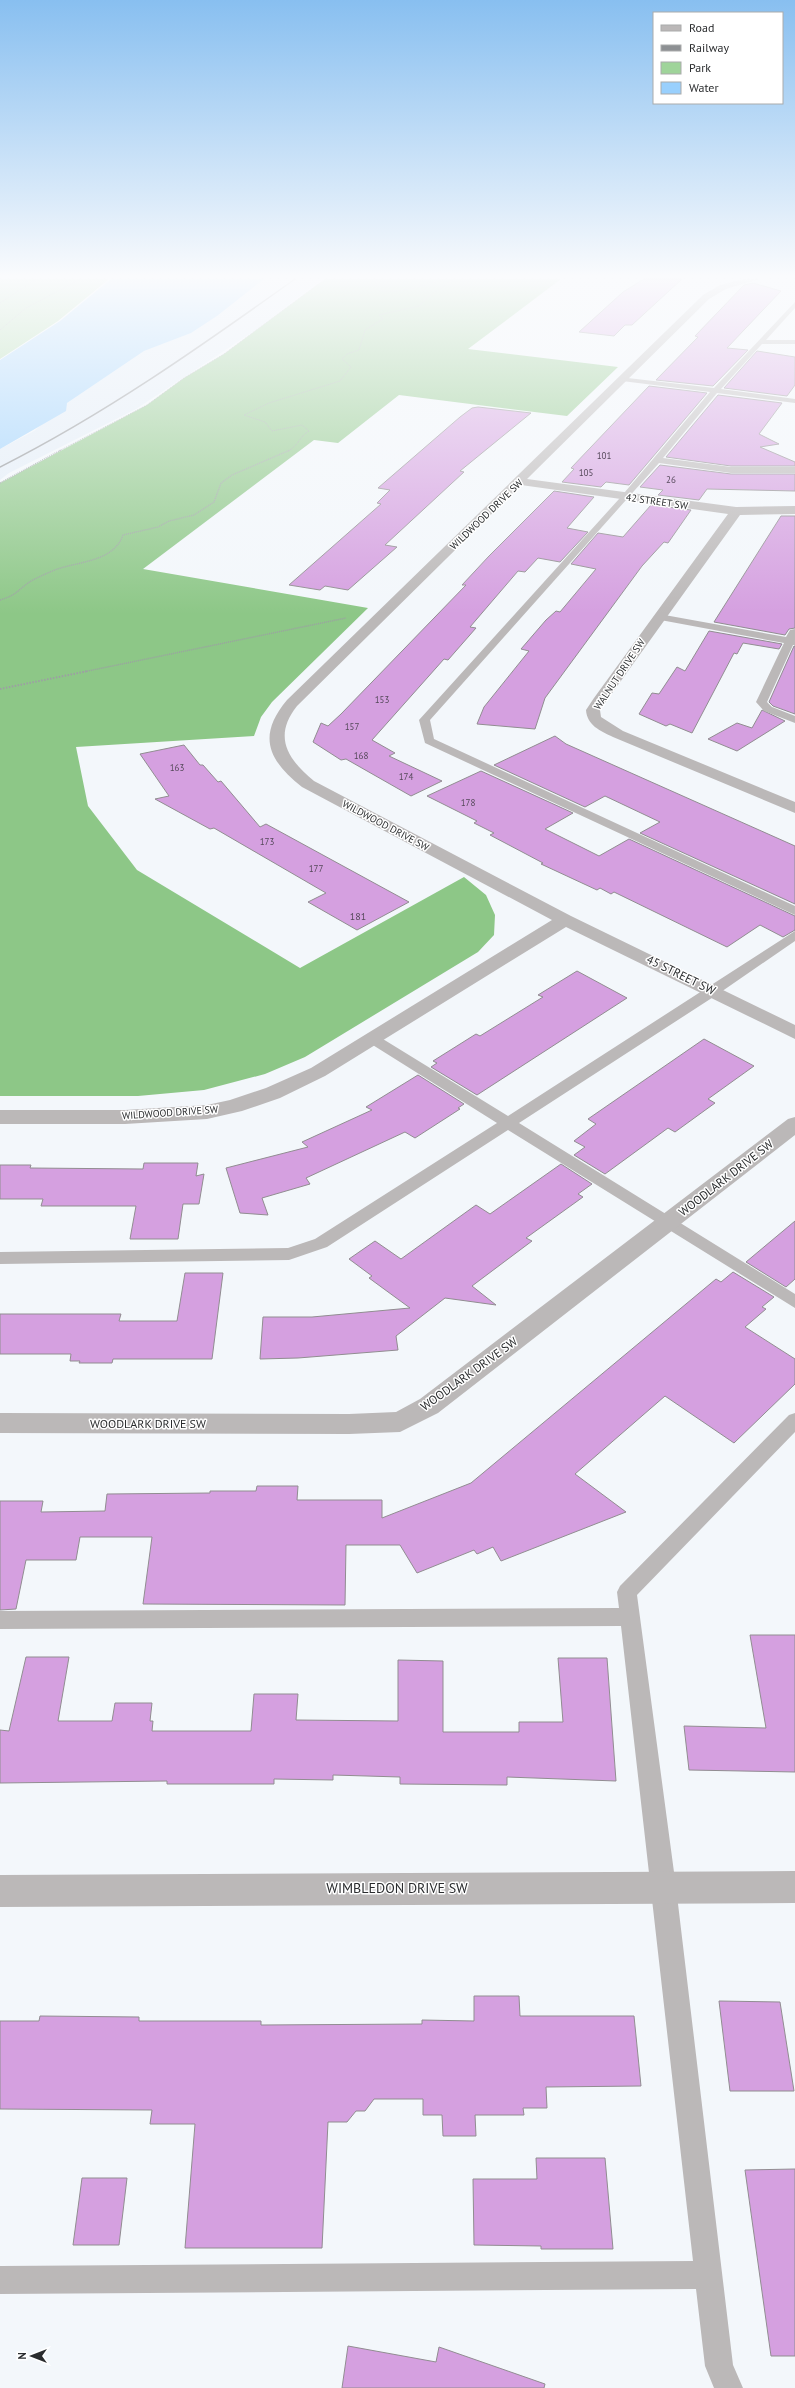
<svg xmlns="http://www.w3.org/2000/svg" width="795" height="2388" viewBox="0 0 795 2388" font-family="'PT Sans',sans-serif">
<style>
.built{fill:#e3edf7}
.green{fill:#9fd49a}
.forest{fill:#8dc787}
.water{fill:#99d0fd}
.building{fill:#d5a0e0;stroke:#918d91}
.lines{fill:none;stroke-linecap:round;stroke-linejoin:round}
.path-far2{stroke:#9c9fa3;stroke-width:1;stroke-dasharray:1 1;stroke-linecap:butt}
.path-far1{stroke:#9c9fa3;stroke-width:1.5;stroke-dasharray:1 1;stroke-linecap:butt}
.path{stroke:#9c9fa3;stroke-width:2;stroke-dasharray:1.5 1.5;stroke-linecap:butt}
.service{fill:#bbb8b8;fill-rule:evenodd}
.minor{fill:#bbb8b8;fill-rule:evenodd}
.rail{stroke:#8d9093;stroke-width:1.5}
.labels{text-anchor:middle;stroke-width:3;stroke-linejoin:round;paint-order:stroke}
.far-number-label{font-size:9px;fill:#55495a}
.far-street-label{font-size:10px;fill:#2a2c2e;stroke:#fff}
.number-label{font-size:10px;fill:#55495a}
.street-label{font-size:12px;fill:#2a2c2e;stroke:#fff}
.near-street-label{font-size:14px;fill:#2a2c2e;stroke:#fff}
</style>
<rect width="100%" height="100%" fill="#f3f7fb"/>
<path class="built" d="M264,279H322L257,329L136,409L9,473L0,480V449L34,431L67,403L144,351L191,333L217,316Z"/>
<path class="green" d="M0,279H109L58,321L0,359Z"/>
<path class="forest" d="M325,279H561L468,349L618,367L567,416L399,395L338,443L314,440L143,569L368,608L272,702L261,717L254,736L76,747L88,806L137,870L300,968L464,877L486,895L495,915L494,935L478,952L305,1057L265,1074L204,1090L138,1096H0V483L147,405L184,378L224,354Z"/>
<path class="water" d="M111,279H264L217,316L191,333L144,351L67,403L66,411L0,449V360L60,321Z"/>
<path class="building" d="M644,279H682L632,325H625L614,336L579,332L623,292Z
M753,283L781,291L727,348L748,350L713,386L656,380L698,337L695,336L744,285Z
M757,351L795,357V385L787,396L724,388Z
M649,386L707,393L629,485L606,482L601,487L562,482L574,469L571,468Z
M718,395L782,403L759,434L779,444L760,447L795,462V466H731L666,457Z
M478,407L531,413L460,471L464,472L385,545L397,547L348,590L325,586L320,590L289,585L381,504L377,503L390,490L378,488L460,417L472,408Z
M660,465L731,474H795V491L707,489L699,500L658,495L663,490L640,487Z
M554,491L594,497L567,528L588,532L560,562L538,558L525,572L518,571L470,627L476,628L448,660L444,659L372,740L395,753L389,756L442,781L411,796L346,759L341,760L313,742L321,723L328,726L341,714L466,585H462L489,556Z
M651,505L691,510L668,543L664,542L642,566L545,698L535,729L477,724L484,707L529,651L521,649L546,620L556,611L560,612L596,569L571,564L598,533L623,537Z
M781,516H795V628L789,629L785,635L714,622Z
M709,631L782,644L779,649L743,643L737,654L734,653L692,733L670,724L666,726L639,714L652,693L659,694L677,667L685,671Z
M794,646H795V714L773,706L769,702Z
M762,710L785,721L737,751L708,739L737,723L752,728Z
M555,736L566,744L795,846V904L640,833L660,822L605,796L585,807L494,765Z
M184,745L200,765H203L218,782L221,781L260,827L266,824L409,902L357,930L308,902L326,893L214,828L210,829L155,799L169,796L140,754Z
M481,771L573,813L545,829L599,856L629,839L795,916V930L783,937L760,925L727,947L614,892L611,894L600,888L597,890L541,864L543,863L490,835L494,833L474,823L477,821L427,796Z
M577,971L627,998L477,1095L431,1067L437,1063L433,1061L476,1034L480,1036L543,997L538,995Z
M704,1039L754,1066L708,1099L715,1103L675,1132L668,1128L605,1174L574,1155L585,1147L574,1141L596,1124L588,1119Z
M418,1075L464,1104L458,1108L460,1109L415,1138L405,1132L306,1178L310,1184L262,1198L268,1215L240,1213L226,1168L308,1147L302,1142L372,1110L366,1107Z
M144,1163H198L196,1176L204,1174L199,1204H183L178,1239H130L136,1206H41L43,1199H0V1165H31L30,1168L143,1169Z
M561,1164L592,1184L578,1194L583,1197L526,1238L532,1241L472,1286L496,1305L445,1298L396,1336L398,1350L298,1358L260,1359L263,1317H312L410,1308L369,1278L372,1276L349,1259L375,1241L401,1259L476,1205L490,1214Z
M795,1221V1279L786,1287L746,1262Z
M733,1272L774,1297L762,1307L766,1309L745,1327L795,1359V1384L734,1443L665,1396L575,1474L626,1512L501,1561L493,1547L477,1554L474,1550L417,1573L400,1545H346L345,1605L143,1604L152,1537H80L76,1560H26L16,1609L0,1610V1501H43L41,1512L105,1511L107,1494L210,1493V1491H256L257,1486H298L297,1500H382V1518L471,1483L716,1279L721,1282Z
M185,1273H223L212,1359H113L112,1363H79L80,1361H70L71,1354H0V1314H121L119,1321H177Z
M750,1635H795V1772L689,1770L684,1726L766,1728Z
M26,1657H69L58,1721H112L115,1703H152L150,1721H153L152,1731H251L254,1694H298L296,1720L398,1721V1660L443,1661V1732H519V1722H563L558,1658H607L616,1781L507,1777V1785L400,1784V1777L333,1775V1780L274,1779V1784H167V1781L0,1783V1730L9,1731Z
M474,1996H519L520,2016H634L641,2086L546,2087L547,2108H523L524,2115H475L476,2136H443L442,2115H423V2099H374L365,2111H356L347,2122H328L322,2248H185L195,2124H150L152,2110L0,2109V2021H39L40,2016L139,2017V2021H261V2025L422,2024V2020L474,2021Z
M719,2001L780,2002L794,2091H730Z
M536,2158H605L613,2249H541V2246L474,2245L473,2179H537Z
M795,2169V2356H771L745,2170Z
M82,2178H127L119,2245H73Z
M348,2346L436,2362L439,2347L545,2384L544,2388H342Z"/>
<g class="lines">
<path class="path-far2" d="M376,279L377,289C391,297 429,283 445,279
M0,303L36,279
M0,330L26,308L81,279
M59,451L147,405L184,378L224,354L325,279
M288,451C299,445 299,437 309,431L302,425L272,431L265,422L244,415L269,403L340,381L351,367L342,359L347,354L359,350L365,330L383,319L379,315L419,306L429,296L454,279"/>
<path class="path-far1" d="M0,483L61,450
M0,600C16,595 16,592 28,583C34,579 43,575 50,572C73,561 113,564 123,535L158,527L169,521L194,515L214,502L221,483L232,475L290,450
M83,672L346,618"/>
<path class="path" d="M0,689L88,671"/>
<path class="service" d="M795,302V308L766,340H795V344H762L721,389L795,399V403L717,393L663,458L731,467H795V473H731L659,463L430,720L434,739L795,906V915L425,743L419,720L619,499L710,392L622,381H619V377L714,388Z
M659,614L786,637L790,630L795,629V645H793L767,702L772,707L795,716V723L764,711L756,702L784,643L655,619V615Z
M795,931V941L718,994L519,1123L795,1294V1308L508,1130L327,1247L289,1260L0,1264V1252L288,1248L315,1239L497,1123L368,1042L366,1039L368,1036H378L508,1116Z
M795,1413V1432L637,1595L676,1887L733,2365L743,2388H714L705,2366L696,2289L0,2294V2266L693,2261L621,1626L0,1629V1611L619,1608L617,1592L620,1586L789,1415Z"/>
<path class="minor" d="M744,279H760L726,289L709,299L527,479L736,507L795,506V514L740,515L600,710L601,717L623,731L795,802V813L613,737C600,731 587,725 586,710L594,698L728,514L521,485L297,706C273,736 287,759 314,781L571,916L795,1025V1039L566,927L325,1076L280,1098L242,1111L207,1119L125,1124H0V1110H125L207,1105L230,1100L266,1088L311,1068L552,920L302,787C268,760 257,736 287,700L703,295L720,285Z
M795,1117V1135L438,1413L400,1432L349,1434L0,1433V1413L349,1414L396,1412L420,1399L788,1119Z
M795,1871V1903L0,1907V1875Z"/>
<path class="rail" d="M0,467C105,414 200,347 295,279"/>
</g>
<linearGradient id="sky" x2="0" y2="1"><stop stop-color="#88bff0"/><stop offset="0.45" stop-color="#fafbfd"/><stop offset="1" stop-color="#fafbfd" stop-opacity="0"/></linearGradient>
<rect width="795" height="614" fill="url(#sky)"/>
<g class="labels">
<g class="far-number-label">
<text x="604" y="459">101</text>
<text x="586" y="476">105</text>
<text x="671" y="483">26</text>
<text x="382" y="703">153</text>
<text x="352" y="730">157</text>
<text x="361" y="759">168</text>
<text x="177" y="771">163</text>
<text x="406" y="780">174</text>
<text x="468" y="806">178</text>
<text x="267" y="845">173</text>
<text x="316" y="872">177</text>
</g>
<g class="far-street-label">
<text transform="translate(657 501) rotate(8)" y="4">42 STREET SW</text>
<text transform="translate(486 514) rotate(-44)" y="4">WILDWOOD DRIVE SW</text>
<text transform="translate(619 674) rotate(-56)" y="4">WALNUT DRIVE SW</text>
<text transform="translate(386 825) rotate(28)" y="4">WILDWOOD DRIVE SW</text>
<text transform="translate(170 1112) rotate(-4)" y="4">WILDWOOD DRIVE SW</text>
</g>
<g class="number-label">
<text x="358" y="920">181</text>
</g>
<g class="street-label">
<text transform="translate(681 975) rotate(26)" y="4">45 STREET SW</text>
<text transform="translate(726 1178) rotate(-38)" y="4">WOODLARK DRIVE SW</text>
<text transform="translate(469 1374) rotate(-36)" y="4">WOODLARK DRIVE SW</text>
<text x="148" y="1428">WOODLARK DRIVE SW</text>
</g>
<g class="near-street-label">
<text x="397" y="1893">WIMBLEDON DRIVE SW</text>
</g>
</g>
<rect x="653" y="12" width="130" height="92" fill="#ffffff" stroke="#aaabab"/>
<rect x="661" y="25" width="20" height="6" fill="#bbb8b8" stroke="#aaabab"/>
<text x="689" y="32" font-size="12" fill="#2a2c2e">Road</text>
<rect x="661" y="45" width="20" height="6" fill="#8d9093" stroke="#aaabab"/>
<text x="689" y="52" font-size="12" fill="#2a2c2e">Railway</text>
<rect x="661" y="62" width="20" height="12" fill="#9fd49a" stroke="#aaabab"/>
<text x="689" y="72" font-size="12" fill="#2a2c2e">Park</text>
<rect x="661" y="82" width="20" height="12" fill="#99d0fd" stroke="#aaabab"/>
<text x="689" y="92" font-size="12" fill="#2a2c2e">Water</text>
<g transform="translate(32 2356) rotate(270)" stroke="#ffffff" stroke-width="3" paint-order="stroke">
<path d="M0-3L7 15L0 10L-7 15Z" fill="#2a2c2e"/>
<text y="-6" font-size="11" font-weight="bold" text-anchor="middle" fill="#2a2c2e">N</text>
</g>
</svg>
